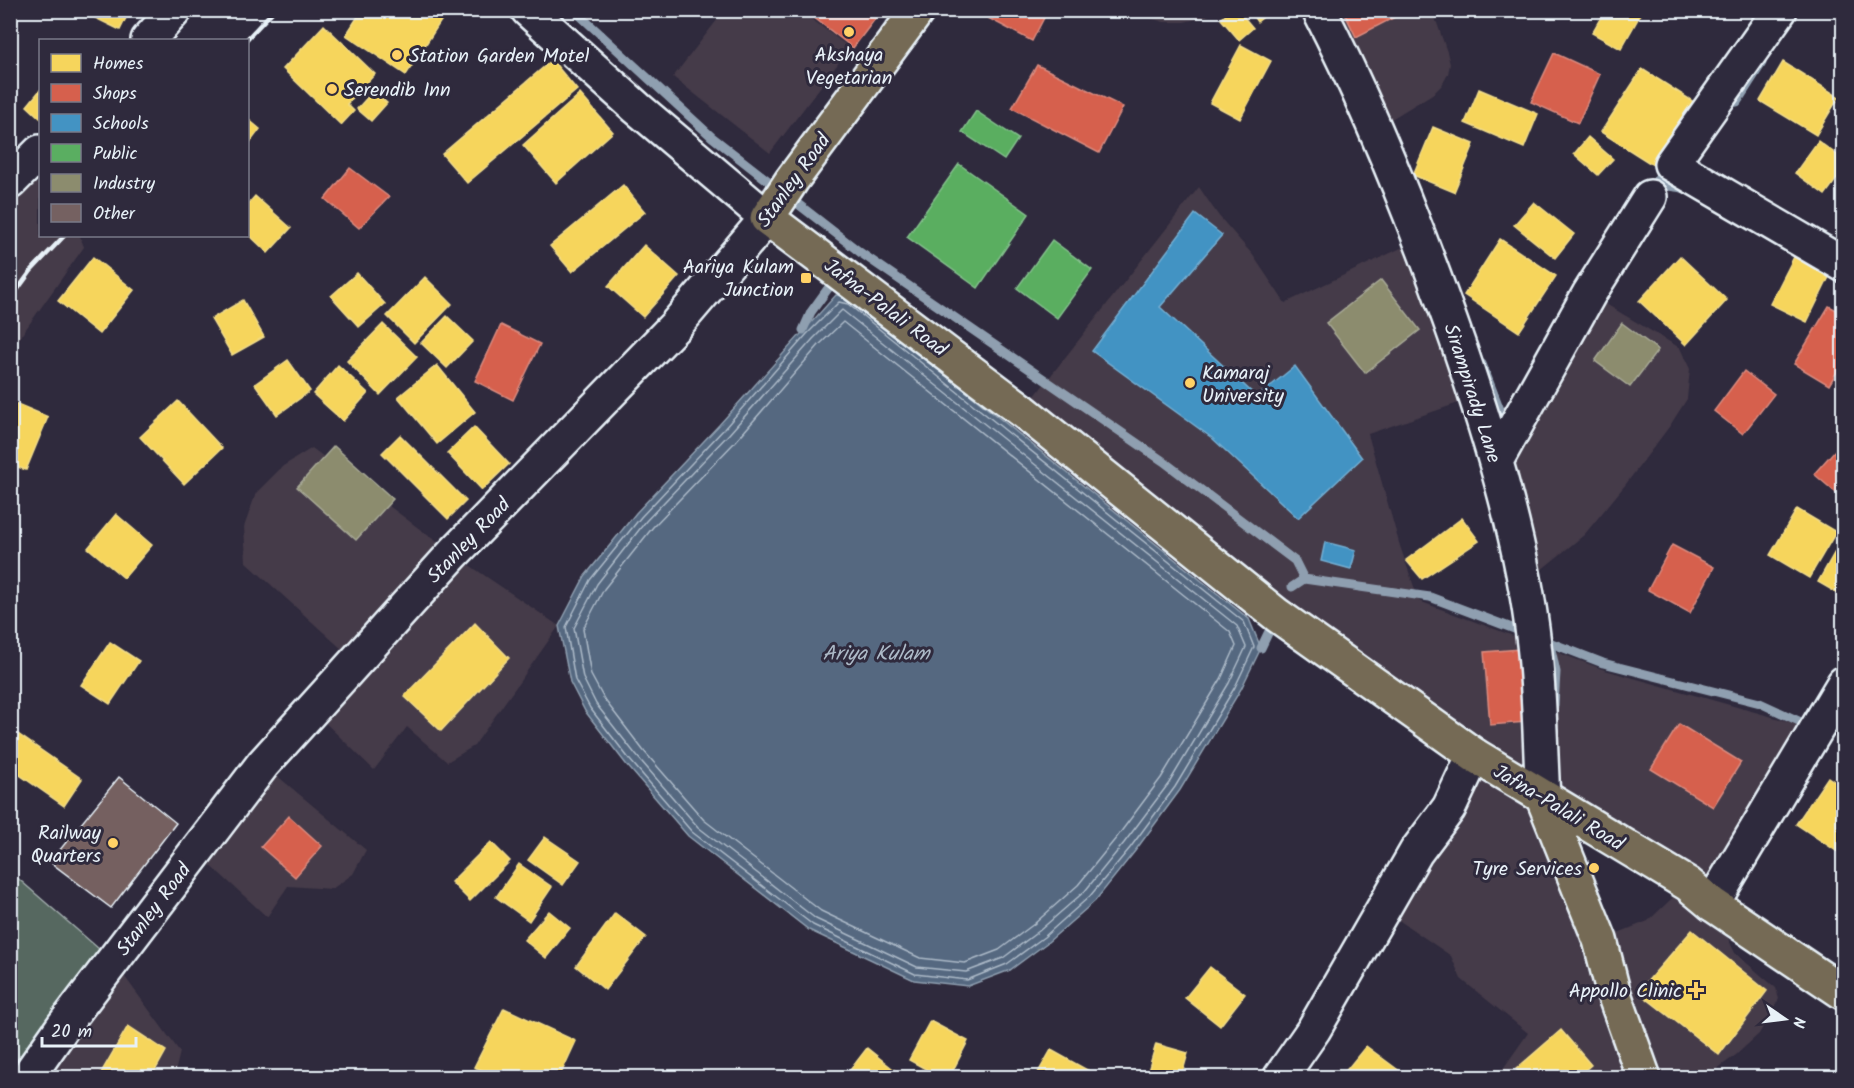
<svg xmlns="http://www.w3.org/2000/svg" width="1854" height="1088" viewBox="0 0 1854 1088" font-family="Kalam,sans-serif">
<style>
.built{fill:#443a48;fill-rule:evenodd}
.green{fill:#576860;stroke:#a0acac;stroke-width:1.5}
.water{fill:#546880;stroke:#8f9fb0;stroke-width:1.5}
.homes{fill:#f6d55c;stroke:#f2dd8b;stroke-width:1.5}
.shops{fill:#d6604d;stroke:#db8c80;stroke-width:1.5}
.schools{fill:#4393c3;stroke:#74afd3;stroke-width:1.5}
.public{fill:#5aae61;stroke:#85c28e;stroke-width:1.5}
.industry{fill:#8c8c6e;stroke:#a8aa97;stroke-width:1.5}
.lines{fill:none;stroke-linecap:round;stroke-linejoin:round}
.shore{stroke:#adbac8;stroke-width:1.5}
.stream{stroke:#8f9fb0;stroke-width:9}
.building{fill:#756161;stroke:#e8f1f8;stroke-width:1.5}
.minor-casing{stroke:#e8f1f8;stroke-width:38}
.major-casing{stroke:#e8f1f8;stroke-width:38}
.minor{stroke:#2f2a3d;stroke-width:33}
.major{stroke:#746b55;stroke-width:33}
.rail{stroke:#e8f1f8;stroke-width:4.5}
.poi-dot{fill:#ffd166;stroke:#2f2a3d;stroke-width:2}
.labels{text-anchor:middle;stroke-width:6;stroke-linejoin:round;paint-order:stroke}
.poi-label{font-size:20px;fill:#e8f1f8;stroke:#2f2a3d;text-anchor:end}
.street-label{font-size:20px;fill:#e8f1f8;stroke:#2f2a3d}
.water-label{font-size:21px;font-style:italic;fill:#adbac8;stroke:#2f2a3d}
</style>
<rect width="100%" height="100%" fill="#2f2a3d"/>
<filter id="ink" filterUnits="userSpaceOnUse"><feTurbulence type="fractalNoise" baseFrequency=".0167" numOctaves="2"/><feDisplacementMap in="SourceGraphic" scale="12" xChannelSelector="R" yChannelSelector="G"/><feConvolveMatrix kernelMatrix="1 2 1 2 8 2 1 2 1" color-interpolation-filters="sRGB"/></filter>
<g filter="url(#ink)">
<path class="built" d="M724,11H801L850,48L770,153L673,77Z
M1138,11H1216L1202,18L1184,22H1164L1146,17Z
M1319,11H1429L1437,23L1447,52L1450,64L1448,74L1442,85L1434,93L1375,129Z
M21,171L40,186V236H80L84,247L11,350V182Z
M1199,187L1218,215L1252,254L1285,303L1420,239L1476,397L1368,434L1400,546L1419,601L1605,670L1816,729L1712,904L1735,953L1776,988L1779,999L1759,1034L1736,1055L1706,1077H1501L1500,1073L1528,1033L1461,979L1451,956L1384,910L1474,755L1023,411ZM1544,798L1687,884L1648,921L1600,940Z
M1589,294L1680,348L1690,369L1687,399L1669,427L1626,484L1584,535L1525,583L1496,461Z
M312,448L453,554L559,626L474,746L447,762L407,727L374,770L312,710L355,661L246,562L244,527L256,493L283,466Z
M263,764L366,850L353,874L332,889L288,886L267,917L196,852Z
M114,962L180,1052L174,1077L27,1078Z"/>
<path class="green" d="M14,875L114,962L27,1077L11,1078L10,878Z"/>
<path class="water" d="M836,295L850,298L1249,619L1261,648L1241,689L1180,790L1135,851L1095,901L1048,942L1010,970L968,986L914,980L809,930L688,836L626,764L585,711L570,682L559,626L585,576L636,513L719,425Z"/>
<path class="homes" d="M91,10H130L120,30L89,15Z
M362,10H448L406,75L346,35Z
M1231,10H1238L1253,28L1239,40L1221,19Z
M1249,10H1272L1257,22Z
M1605,10H1643L1621,49L1592,33Z
M324,25L375,74L347,104L354,111L341,125L283,69Z
M1241,45L1271,61L1240,119L1210,103Z
M552,60L577,90L467,183L442,154Z
M1783,62L1839,97L1816,135L1760,101Z
M1642,69L1697,104L1656,167L1601,132Z
M1479,89L1538,114L1524,148L1465,123Z
M40,90V118L27,106Z
M373,91L387,103L371,121L357,109Z
M580,94L613,132L556,183L523,145Z
M248,119L260,129L248,145Z
M1433,127L1474,144L1454,192L1413,175Z
M1588,137L1613,159L1598,175L1574,154Z
M1818,141L1844,160V169L1825,195L1795,173Z
M623,185L645,212L572,272L550,246Z
M255,196L291,228L268,253L248,234V204Z
M1534,202L1574,234L1555,258L1514,225Z
M1500,239L1556,276L1519,332L1464,295Z
M644,245L679,276L643,317L608,286Z
M1796,253L1832,271L1807,322L1770,304Z
M1680,256L1727,300L1686,345L1639,301Z
M93,257L134,290L99,334L58,301Z
M357,273L385,304L359,327L331,296Z
M425,277L452,304L414,343L387,316Z
M243,300L264,337L232,355L211,319Z
M447,316L473,341L447,368L421,343Z
M383,324L417,357L380,395L347,361Z
M288,360L310,391L277,415L255,384Z
M338,365L368,393L343,421L313,394Z
M437,365L475,412L437,444L398,397Z
M10,401L48,417L26,470L10,464Z
M178,401L222,448L184,484L140,437Z
M474,427L509,464L482,490L447,453Z
M400,435L466,501L448,519L382,453Z
M1797,509L1836,532L1809,578L1770,555Z
M116,514L152,545L124,578L88,548Z
M1462,518L1479,541L1422,579L1406,560Z
M1836,550L1844,554V597L1818,582Z
M475,623L509,658L441,731L404,696Z
M110,642L139,661L110,704L81,685Z
M18,734L82,779L64,806L10,768V745Z
M1828,777L1844,788V856L1796,824Z
M545,837L580,861L563,885L528,860Z
M491,842L510,861L470,901L451,882Z
M519,864L552,887L529,921L496,897Z
M549,911L570,928L546,958L524,940Z
M615,913L646,937L605,990L576,966Z
M1692,930L1767,991L1719,1055L1638,992Z
M1210,967L1245,994L1220,1026L1185,998Z
M504,1008L576,1041L559,1078H501L474,1067Z
M930,1021L968,1041L949,1078H942L909,1060Z
M128,1026L166,1051L151,1078H98Z
M1561,1030L1591,1065L1576,1078H1523L1516,1069Z
M1156,1044L1188,1053L1181,1078H1146Z
M1366,1046L1409,1078H1340Z
M867,1048L897,1072L892,1078H844Z
M1051,1050L1089,1071L1085,1078H1035Z"/>
<path class="shops" d="M816,10H873L878,15L853,48L812,16Z
M973,10H1048L1032,41Z
M1343,10H1397L1399,15L1356,37Z
M1554,53L1600,74L1578,123L1531,102Z
M1037,65L1123,107L1099,153L1012,108Z
M350,168L389,197L359,228L325,199Z
M1829,306L1844,314V360L1829,385L1794,364Z
M501,325L540,344L513,400L475,381Z
M1744,371L1774,394L1743,434L1714,411Z
M1844,440V494L1841,497L1814,474Z
M1672,545L1714,567L1690,613L1648,590Z
M1532,648L1539,721L1490,725L1484,652Z
M1679,724L1741,762L1713,807L1651,769Z
M289,816L322,846L295,877L261,847Z"/>
<path class="schools" d="M1195,214L1222,235L1160,307L1257,397L1295,366L1362,458L1298,518L1212,438L1092,351Z
M1325,542L1356,550L1351,569L1321,561Z"/>
<path class="public" d="M976,111L1018,139L1004,160L962,132Z
M959,164L1029,214L978,288L907,237Z
M1052,240L1092,270L1057,318L1017,288Z"/>
<path class="industry" d="M1381,280L1420,330L1365,373L1326,323Z
M1622,323L1658,350L1630,387L1595,361Z
M334,446L393,499L356,540L297,487Z"/>
<g class="lines">
<path class="shore" d="M839,302L848,304L1244,622L1254,647L1235,687L1175,787L1130,848L1090,896L1044,937L1007,964L967,980L915,974L813,925L692,832L630,760L590,708L575,680L566,627L590,580L641,517L724,429L807,334Z
M842,310L1237,626L1246,647L1229,683L1169,783L1124,843L1085,891L1039,931L1003,958L966,972L917,967L816,919L698,827L636,755L596,704L583,678L574,628L597,584L646,521L729,434L813,339Z
M843,322L1230,632L1236,646L1221,679L1161,778L1117,837L1078,885L1034,924L999,950L965,963L920,958L821,911L704,820L643,750L604,699L591,675L583,629L604,589L653,527L736,441L819,345Z"/>
<path class="stream" d="M574,10L712,137L861,253L1163,461L1295,561L1304,579
M1725,105L1737,102L1762,63
M1654,184L1690,189
M1649,192L1666,166
M803,330L811,312L832,283
M1482,364L1506,425L1507,424
M1292,587L1304,579L1430,597L1525,633
M1541,639L1603,663L1760,703L1816,729L1844,734
M1549,640L1556,672L1554,706
M1261,648L1272,625L1277,626"/>
</g>
<path class="building" d="M119,777L176,823L111,908L50,862Z"/>
<g class="lines">
<defs>
<path id="minor" d="M1319,10C1375,119 1420,234 1460,349C1492,443 1523,545 1534,644C1540,695 1540,747 1543,798
M1780,10L1671,164L1844,265
M148,40L175,10
M10,182L40,152
M1496,461L1589,294L1650,197
M1712,904L1844,683
M27,1078L64,1025L263,764L453,554L675,326L767,218L637,108L528,10
M1280,1078L1314,1029L1416,852L1449,808L1474,755"/>
<path id="major" d="M918,10L792,180L767,218L1023,411L1277,615L1474,755L1688,884L1712,904L1844,993
M1543,798L1600,940L1613,991L1644,1078"/>
</defs>
<use href="#minor" class="minor-casing"/>
<use href="#major" class="major-casing"/>
<use href="#minor" class="minor"/>
<use href="#major" class="major"/>
<path class="rail" d="M246,40L274,10
M10,300L31,271L64,236"/>
</g>
</g>
<g class="poi-dot">
<circle cx="849" cy="32" r="6"/>
<circle cx="397" cy="55" r="6"/>
<circle cx="332" cy="89" r="6"/>
<rect x="800" y="272" width="12" height="12" rx="3"/>
<circle cx="1190" cy="383" r="6"/>
<circle cx="113" cy="843" r="6"/>
<circle cx="1594" cy="868" r="6"/>
<path d="M1693 981h6v6h6v6h-6v6h-6v-6h-6v-6h6z"/>
</g>
<g class="labels">
<g class="poi-label">
<text x="849" y="61" text-anchor="middle">Akshaya<tspan x="849" dy="23">Vegetarian</tspan></text>
<text x="409" y="62" text-anchor="start">Station Garden Motel</text>
<text x="344" y="96" text-anchor="start">Serendib Inn</text>
<text x="794" y="273">Aariya Kulam<tspan x="794" dy="23">Junction</tspan></text>
<text x="1202" y="379" text-anchor="start">Kamaraj<tspan x="1202" dy="23">University</tspan></text>
<text x="101" y="839">Railway<tspan x="101" dy="23">Quarters</tspan></text>
<text x="1582" y="875">Tyre Services</text>
<text x="1682" y="997">Appollo Clinic</text>
</g>
<g class="street-label">
<text transform="translate(793 180) rotate(-54)" y="7">Stanley Road</text>
<text transform="translate(886 307) rotate(37)" y="7">Jafna-Palali Road</text>
<text transform="translate(1473 393) rotate(72)" y="7">Sirampirady Lane</text>
<text transform="translate(468 540) rotate(-46)" y="7">Stanley Road</text>
<text transform="translate(1559 807) rotate(31)" y="7">Jafna-Palali Road</text>
<text transform="translate(153 909) rotate(-53)" y="7">Stanley Road</text>
</g>
<g class="water-label">
<text x="876" y="660">Ariya Kulam</text>
</g>
</g>
<rect width="1854" height="1088" fill="none" stroke="#2f2a3d" stroke-width="36"/>
<rect x="18" y="18" width="1818" height="1052" fill="none" stroke="#e8f1f8" stroke-width="2" filter="url(#ink)"/>
<rect x="39" y="39" width="210" height="198" fill="#2f2a3d" stroke="#797a88" stroke-width="1.5"/>
<rect x="51" y="54" width="30" height="18" fill="#f6d55c" stroke="#797a88" stroke-width="1.5"/>
<text x="93" y="69" font-size="18" fill="#e8f1f8">Homes</text>
<rect x="51" y="84" width="30" height="18" fill="#d6604d" stroke="#797a88" stroke-width="1.5"/>
<text x="93" y="99" font-size="18" fill="#e8f1f8">Shops</text>
<rect x="51" y="114" width="30" height="18" fill="#4393c3" stroke="#797a88" stroke-width="1.5"/>
<text x="93" y="129" font-size="18" fill="#e8f1f8">Schools</text>
<rect x="51" y="144" width="30" height="18" fill="#5aae61" stroke="#797a88" stroke-width="1.5"/>
<text x="93" y="159" font-size="18" fill="#e8f1f8">Public</text>
<rect x="51" y="174" width="30" height="18" fill="#8c8c6e" stroke="#797a88" stroke-width="1.5"/>
<text x="93" y="189" font-size="18" fill="#e8f1f8">Industry</text>
<rect x="51" y="204" width="30" height="18" fill="#756161" stroke="#797a88" stroke-width="1.5"/>
<text x="93" y="219" font-size="18" fill="#e8f1f8">Other</text>
<g transform="translate(1785 1019) rotate(104)" stroke="#2f2a3d" stroke-width="4.5" paint-order="stroke">
<path d="M0-4.5L10 22L0 15L-10 22Z" fill="#e8f1f8"/>
<text y="-9" font-size="16" font-weight="bold" text-anchor="middle" fill="#e8f1f8">N</text>
</g>
<path d="M42 1037v9h94v-9" fill="none" stroke="#e8f1f8" stroke-width="3"/>
<text x="51" y="1037" font-size="18" fill="#e8f1f8" stroke="#2f2a3d" stroke-width="4.5" paint-order="stroke">20 m</text>
</svg>
